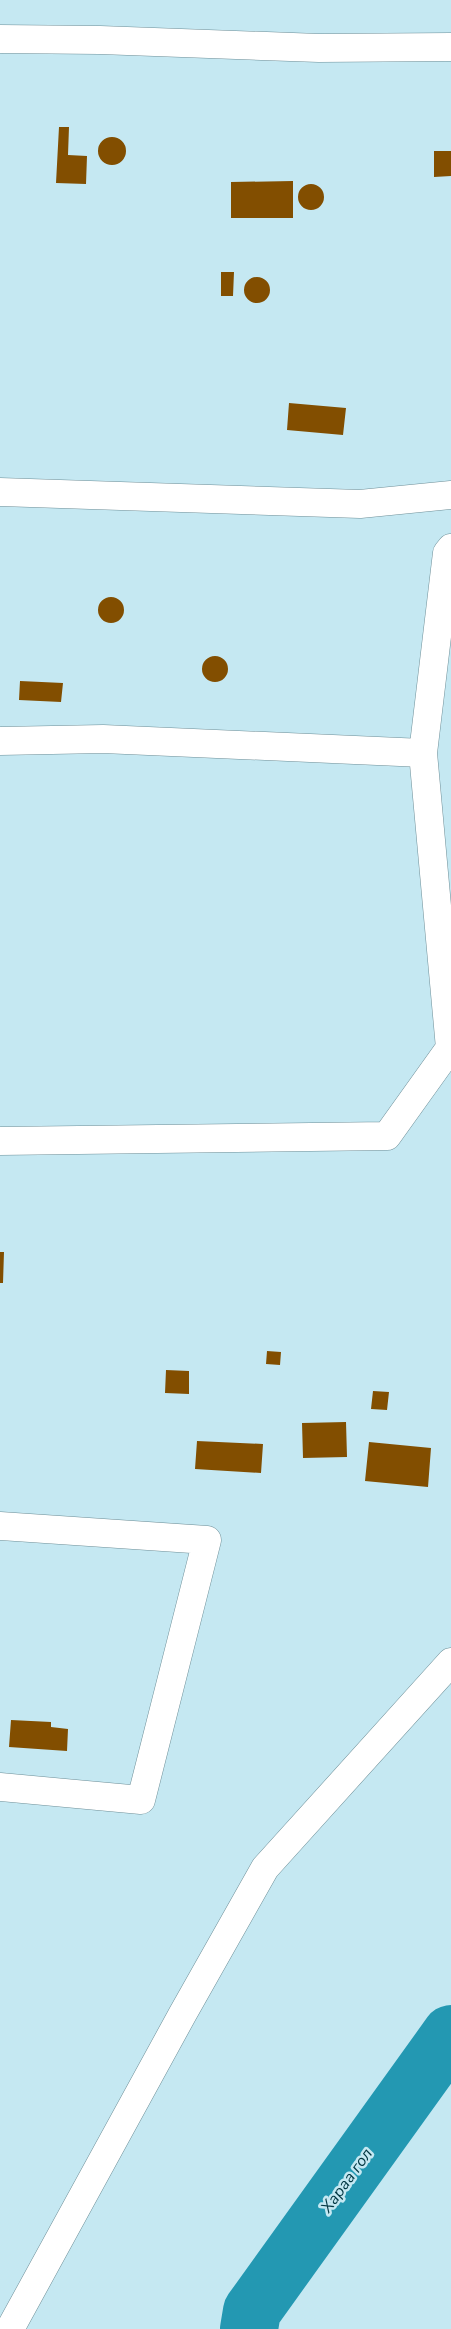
<svg xmlns="http://www.w3.org/2000/svg" width="451" height="2329" viewBox="0 0 451 2329" font-family="'Nunito Sans',sans-serif">
<style>
.lines{fill:none;stroke-linecap:round;stroke-linejoin:round}
.river{stroke:#2398b2;stroke-width:58}
.building{fill:#824e00}
.minor-casing{stroke:#6e8f98;stroke-width:29}
.minor{stroke:#fff;stroke-width:28}
.labels{text-anchor:middle;stroke-width:5;stroke-linejoin:round;paint-order:stroke}
.water-label{font-size:16px;font-style:italic;fill:#033742;stroke:#c5e8f2}
</style>
<rect width="100%" height="100%" fill="#c5e8f2"/>
<g class="lines">
<path class="river" d="M249,2329L252,2311L451,2034"/>
</g>
<path class="building" d="M59,127H69L68,155L87,156L86,184L56,183Z
M98 151a14 14 0 1 1 28 0a14 14 0 1 1-28 0Z
M434,151H451V176L434,177Z
M293,181V218H231V182Z
M298 197a13 13 0 1 1 26 0a13 13 0 1 1-26 0Z
M221,272H234L233,296H221Z
M244 290a13 13 0 1 1 26 0a13 13 0 1 1-26 0Z
M289,403L346,408L343,435L287,430Z
M98 610a13 13 0 1 1 26 0a13 13 0 1 1-26 0Z
M202 669a13 13 0 1 1 26 0a13 13 0 1 1-26 0Z
M20,681L63,683L61,702L19,700Z
M0,1252H4L3,1283H0Z
M267,1351L281,1352L280,1365L266,1364Z
M166,1370L189,1371V1394L165,1393Z
M373,1391L389,1392L387,1410L371,1409Z
M346,1422L347,1457L303,1458L302,1423Z
M197,1441L263,1444L261,1473L195,1469Z
M369,1442L431,1448L428,1487L365,1481Z
M11,1720L51,1722V1727L68,1729L67,1751L9,1747Z"/>
<g class="lines">
<defs>
<path id="minor" d="M0,39L100,40L319,48L451,47
M0,492L360,504L451,495
M0,741L103,739L423,753L447,553L451,548
M0,1141L387,1136L450,1048L423,753
M0,1526L207,1540L141,1800L0,1787
M10,2329L182,2015L265,1868L451,1662"/>
</defs>
<use href="#minor" class="minor-casing"/>
<use href="#minor" class="minor"/>
</g>
<g class="labels">
<g class="water-label">
<text transform="translate(346 2180) rotate(-54)" y="6">Хараа гол</text>
</g>
</g>
</svg>
